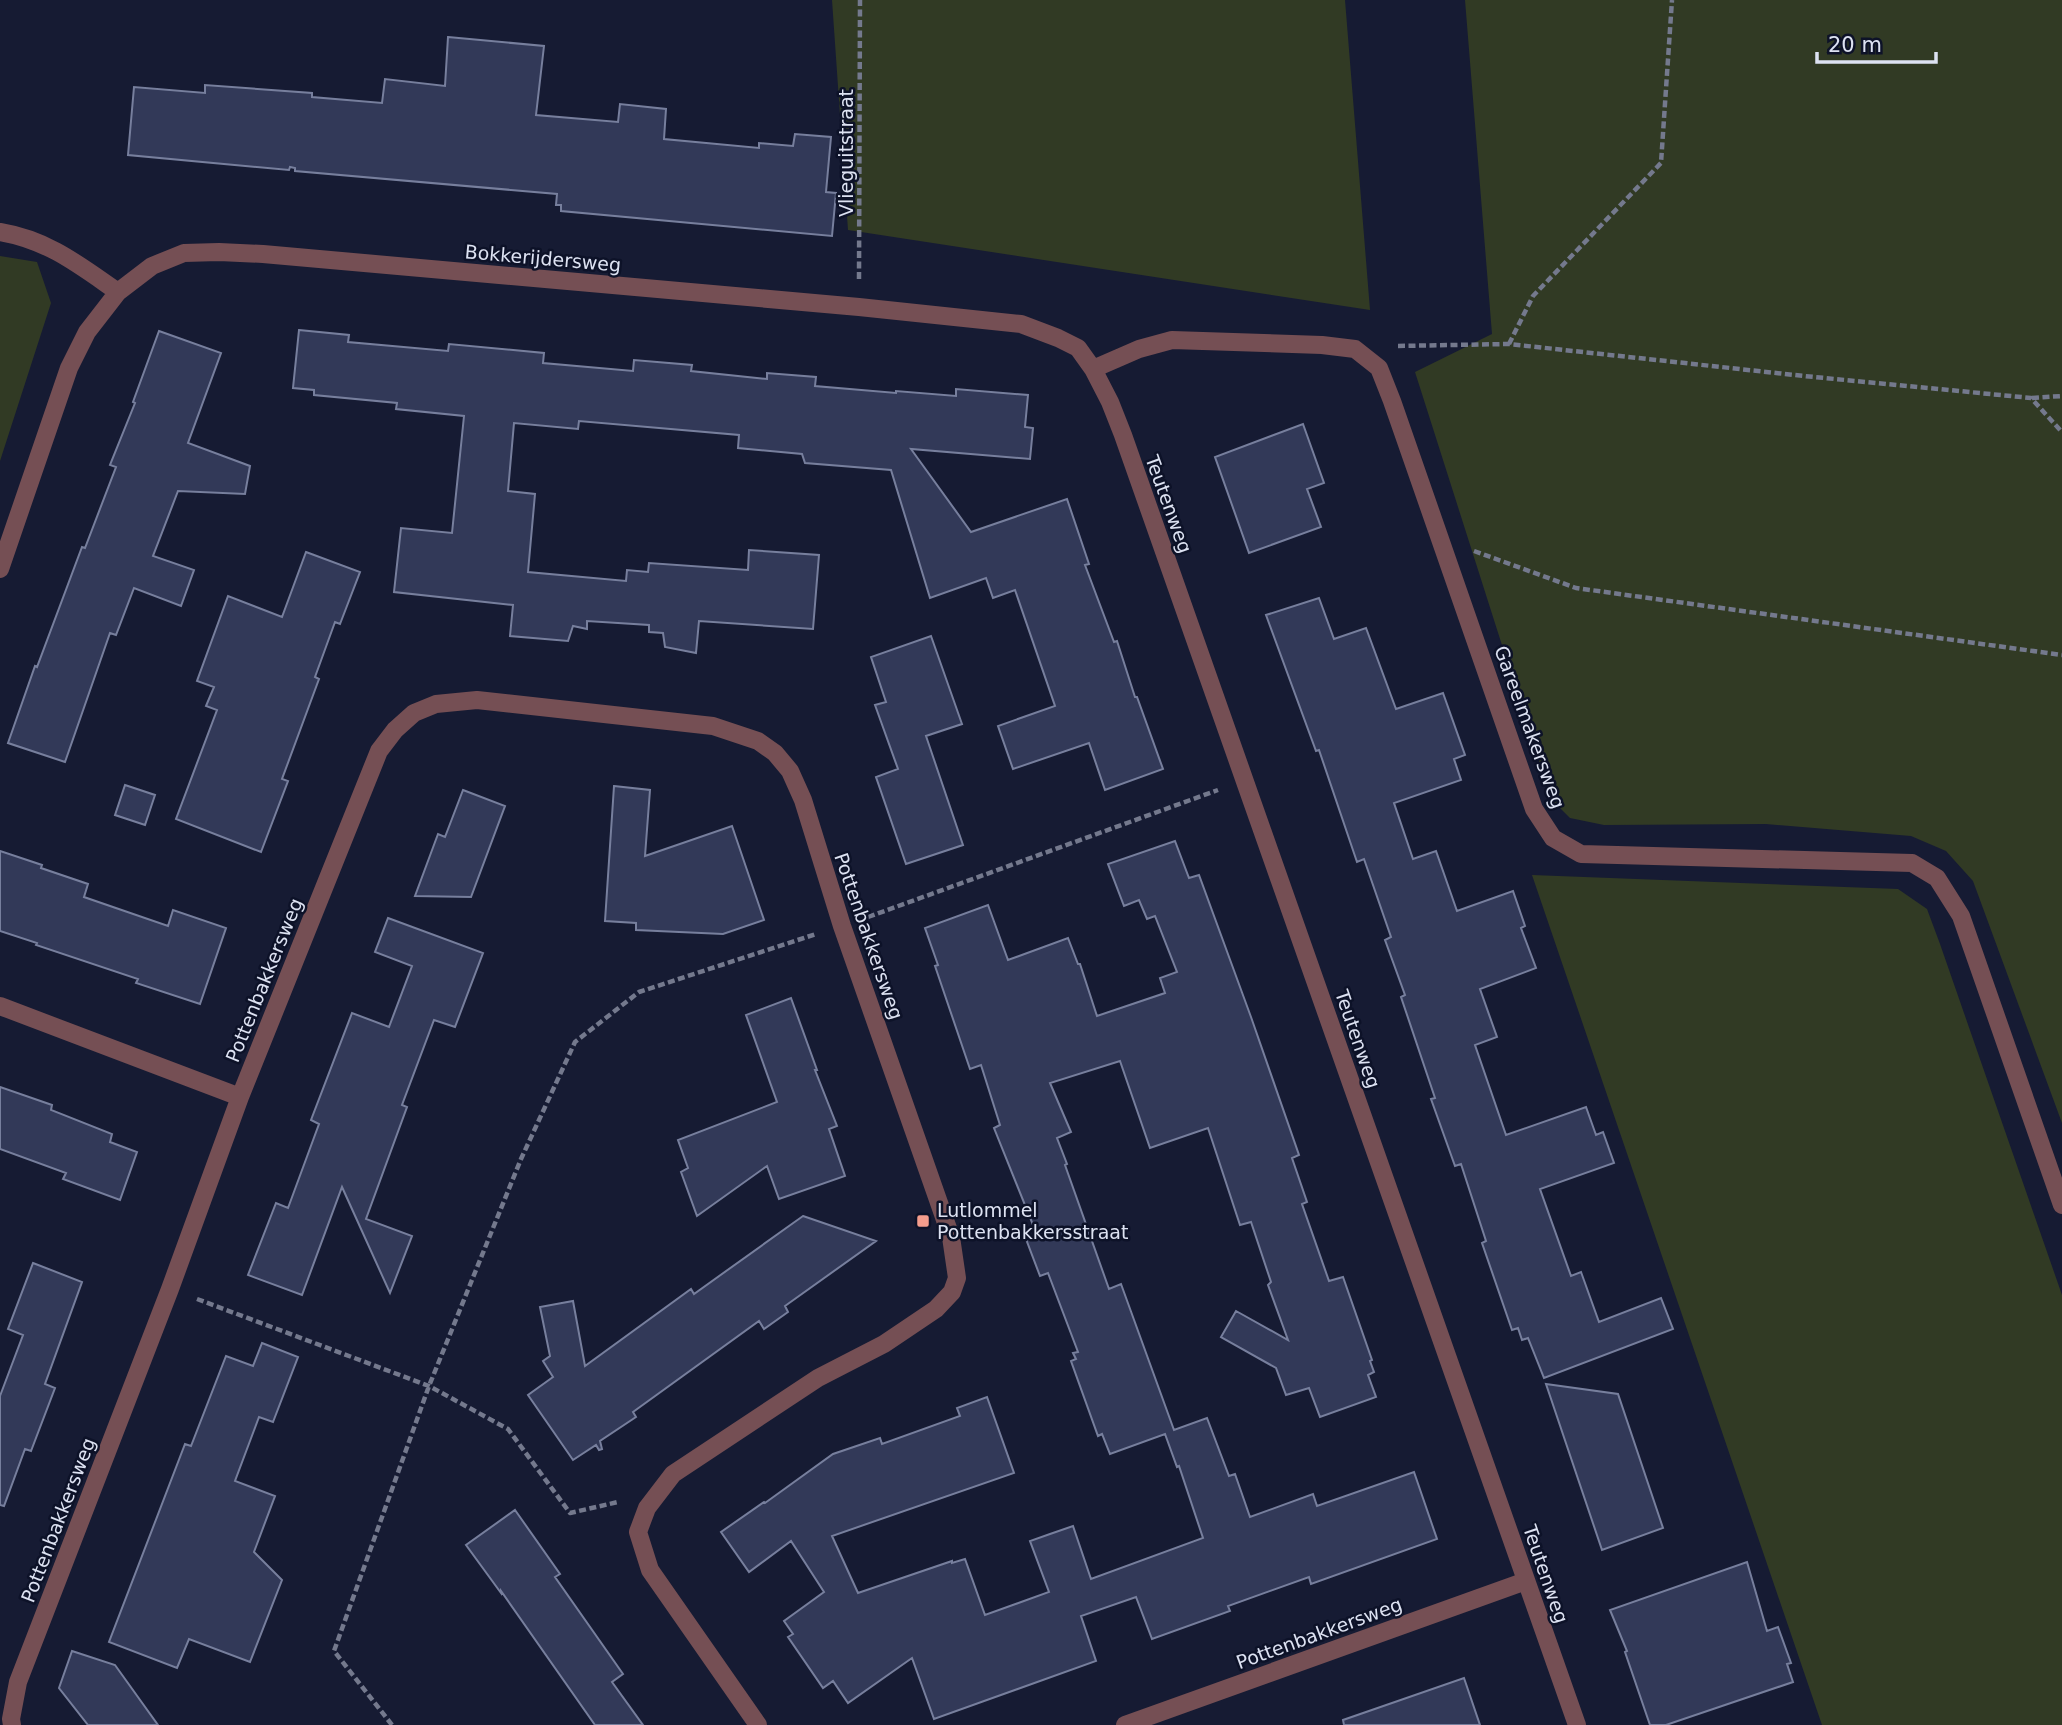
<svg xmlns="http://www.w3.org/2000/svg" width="2062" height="1725" viewBox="0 0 2062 1725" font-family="'DejaVu Sans',sans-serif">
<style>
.green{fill:#313a24}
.building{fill:#323958;stroke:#777f9d;stroke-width:2}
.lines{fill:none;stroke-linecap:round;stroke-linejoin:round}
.path{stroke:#74798d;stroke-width:4.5;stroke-dasharray:7 3.5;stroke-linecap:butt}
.minor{stroke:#754f54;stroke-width:18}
.poi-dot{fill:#f49d8d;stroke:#0d1228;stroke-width:2.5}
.labels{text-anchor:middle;stroke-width:5;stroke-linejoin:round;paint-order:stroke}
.street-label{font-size:19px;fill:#dde2f2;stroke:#0d1228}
.poi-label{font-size:19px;fill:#dde2f2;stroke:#0d1228;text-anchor:start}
</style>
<rect width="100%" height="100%" fill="#161b33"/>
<path class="green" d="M832,0H1345L1370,310L848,230Z
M1465,0H2062V1123L1973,881L1946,851L1911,836L1766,824L1604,825L1570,818L1551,799L1415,372L1492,334Z
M0,256L37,262L51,303L0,461Z
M1532,875L1898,889L1927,909L1940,944L2062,1295V1725H1822Z"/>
<path class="building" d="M448,37L544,46L536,115L618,122L620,104L666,109L664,139L759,148V143L793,146L795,134L831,137L826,192L836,193L832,236L561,211V205H556L557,194L295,171V168L290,167L289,170L128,155L134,87L205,93V85L312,93V97L382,103L385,79L445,86Z
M299,330L349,335L348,342L448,351L449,344L544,353L543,363L633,371L634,360L692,365L691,371L767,379V373L816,377L815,386L896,393V391L956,396V389L1028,395L1025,427L1033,428L1030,459L911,449L971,532L1067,499L1089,564L1085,565L1114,642L1117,641L1135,697H1137L1163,769L1105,790L1089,743L1013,769L998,726L1055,706L1015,590L993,598L986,578L930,598L891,470L805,463L802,454L738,448L739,435L579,421L578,429L514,423L508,491L535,494L528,572L626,581L627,570L648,572L649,563L748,570L749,550L819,555L813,629L699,621L696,653L665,647L663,633L649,632V625L587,621V629L573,626L568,641L510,636L513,605L394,592L401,528L452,533L464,416L396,409L397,403L314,395V390L293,388Z
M159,331L221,353L188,443L250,466L245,494L178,491L153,556L194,570L181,606L134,588L116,635L110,633L65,762L8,743L35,666L37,667L82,547L85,548L116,467L110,465L135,403L133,402Z
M1303,424L1324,483L1307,489L1321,527L1249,553L1215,457Z
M306,552L360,572L340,624L335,622L315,677L319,679L282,779L288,781L261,852L176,819L217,710L206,706L214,687L197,681L228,596L282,617Z
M1319,598L1334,639L1366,628L1396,709L1443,693L1465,755L1454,759L1461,780L1394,803L1413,859L1436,851L1457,911L1513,891L1525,926L1521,928L1536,968L1480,989L1497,1037L1475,1045L1506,1135L1586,1107L1596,1135L1603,1132L1614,1163L1540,1189L1571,1276L1581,1272L1599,1322L1661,1298L1673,1329L1544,1378L1528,1338L1522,1340L1518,1328L1512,1330L1482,1243L1486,1241L1461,1164L1455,1166L1431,1099L1435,1098L1401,997L1405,995L1385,940L1391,937L1364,859L1357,862L1319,750L1316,751L1266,615Z
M931,636L962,724L926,736L963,845L906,864L876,777L898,769L875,705L886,702L871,657Z
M125,785L155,795L145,825L115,815Z
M614,786L650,790L645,856L732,826L764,920L723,934L636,930V923L605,921Z
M463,790L505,806L471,897L415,896L438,834L445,837Z
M1175,841L1189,878L1199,875L1251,1017L1299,1155L1292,1158L1307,1202L1302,1204L1329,1281L1343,1277L1372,1360L1370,1361L1374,1372L1368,1375L1376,1397L1320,1417L1309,1388L1286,1395L1276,1368L1221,1337L1236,1311L1288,1340L1268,1285L1271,1282L1251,1222L1240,1225L1208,1128L1150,1148L1120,1061L1050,1083L1071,1132L1057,1138L1067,1164L1065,1165L1109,1289L1121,1284L1174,1430L1207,1418L1229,1476L1235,1474L1250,1517L1313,1494L1317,1506L1414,1472L1437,1539L1311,1584L1309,1577L1228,1606L1230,1611L1152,1639L1136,1597L1081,1616L1096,1661L934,1719L912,1658L848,1703L833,1681L823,1688L788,1637L793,1634L784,1621L824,1592L791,1541L749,1572L721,1532L764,1502L765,1503L833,1454L880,1438L882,1444L960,1416L957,1408L987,1397L1014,1473L832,1536L858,1593L952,1561V1563L965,1559L985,1615L1049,1592L1030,1541L1050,1534L1073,1526L1091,1579L1203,1538L1179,1466L1177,1467L1165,1434L1110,1454L1102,1434L1098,1436L1071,1361L1076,1359L1073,1353L1078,1352L1048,1273L1040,1276L1026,1239L1037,1235L994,1128L1000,1125L981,1065L970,1069L935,966L938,965L925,928L988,905L1008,960L1068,938L1078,964H1080L1097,1016L1165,993L1160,978L1177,972L1155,916L1147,919L1139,900L1124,906L1108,864Z
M0,851L42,865L41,868L88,884L84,897L168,926L173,910L226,928L200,1004L136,983L138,979L36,945L37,943L0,931Z
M388,918L483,953L455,1027L434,1020L402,1105L407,1107L366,1219L412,1236L390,1293L342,1187L302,1295L248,1275L276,1203L288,1208L319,1124L311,1120L352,1013L389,1027L412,966L375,952Z
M791,998L817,1070H815L837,1126L829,1129L845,1176L779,1199L767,1166L697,1216L681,1172L688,1168L678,1140L777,1102L746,1015Z
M0,1087L52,1105L51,1110L112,1134L110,1142L137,1152L120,1200L63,1179L66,1173L0,1149Z
M803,1216L876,1241L785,1306L788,1312L764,1329L759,1321L633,1412L636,1417L600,1441L602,1449L599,1450L596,1445L573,1460L528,1395L553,1377L543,1361L550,1356L540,1307L573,1301L585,1366L691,1289L694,1294Z
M33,1263L82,1282L45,1384L55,1388L31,1451L25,1449L4,1506L0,1505V1396L23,1335L8,1329Z
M262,1343L298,1357L273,1422L259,1417L235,1481L275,1496L254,1552L282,1580L250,1662L189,1639L177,1668L109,1642L185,1444L191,1446L226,1356L253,1366Z
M1546,1384L1618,1394L1663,1528L1602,1550Z
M515,1510L560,1574L555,1577L623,1674L612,1682L643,1725H595L501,1591V1593L466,1545Z
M1747,1562L1767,1631L1778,1627L1791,1663L1787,1664L1793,1682L1666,1725H1650L1625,1652L1627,1651L1610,1610Z
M72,1651L115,1665L158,1725H88L59,1688Z
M1464,1678L1480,1725H1344L1343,1720Z"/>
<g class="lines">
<path class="path" d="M859,279L860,0
M1509,344L1533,296L1661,163L1672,0
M1398,346L1509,344L1804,376L2031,398L2062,432
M2032,398L2062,396
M1474,551L1576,588L2062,655
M868,917L1218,790
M197,1299L429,1386L508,1429L570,1513L618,1502
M392,1725L334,1651L429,1386L521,1159L575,1042L639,992L816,934"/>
<path class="minor" d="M0,232C48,240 79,265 118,292
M1093,369L1139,349L1172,340L1322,345L1355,349L1379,368L1392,401L1534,809L1553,838L1581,854L1912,863L1937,878L1961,916L2062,1205
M0,569L69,368L87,332L118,292L152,266L184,253L219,252L263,254L859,307L1021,324L1058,338L1078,348L1093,369L1110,402L1123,435L1577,1725
M0,1006L240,1097
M12,1725L11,1719L18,1682L170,1289L240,1097L379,751L395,730L414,713L436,704L477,700L713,726L758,741L775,753L790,771L803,800L842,926L951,1237L957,1278L952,1292L936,1309L884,1344L818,1378L673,1474L647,1508L638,1532L650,1570L758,1725
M1125,1725L1526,1581"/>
</g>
<rect class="poi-dot" x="916" y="1214" width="14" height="14" rx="3.5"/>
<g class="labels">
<g class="street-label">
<text transform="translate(846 153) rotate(-90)" y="7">Vlieguitstraat</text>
<text transform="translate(543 258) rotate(5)" y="7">Bokkerijdersweg</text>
<text transform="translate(1169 504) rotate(70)" y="7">Teutenweg</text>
<text transform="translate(1530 727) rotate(70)" y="7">Gareelmakersweg</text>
<text transform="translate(869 936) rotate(71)" y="7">Pottenbakkersweg</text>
<text transform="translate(264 980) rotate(-68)" y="7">Pottenbakkersweg</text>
<text transform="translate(1358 1039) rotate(71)" y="7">Teutenweg</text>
<text transform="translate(58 1520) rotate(-69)" y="7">Pottenbakkersweg</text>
<text transform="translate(1546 1574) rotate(71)" y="7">Teutenweg</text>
<text transform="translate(1319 1633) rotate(-20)" y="7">Pottenbakkersweg</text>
</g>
<g class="poi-label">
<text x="937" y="1217">Lutlommel<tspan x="937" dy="22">Pottenbakkersstraat</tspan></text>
</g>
</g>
<path d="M1817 52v10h119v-10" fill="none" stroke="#dde2f2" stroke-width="3.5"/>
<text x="1828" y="52" font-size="21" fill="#dde2f2" stroke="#0d1228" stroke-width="5" paint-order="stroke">20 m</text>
</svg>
